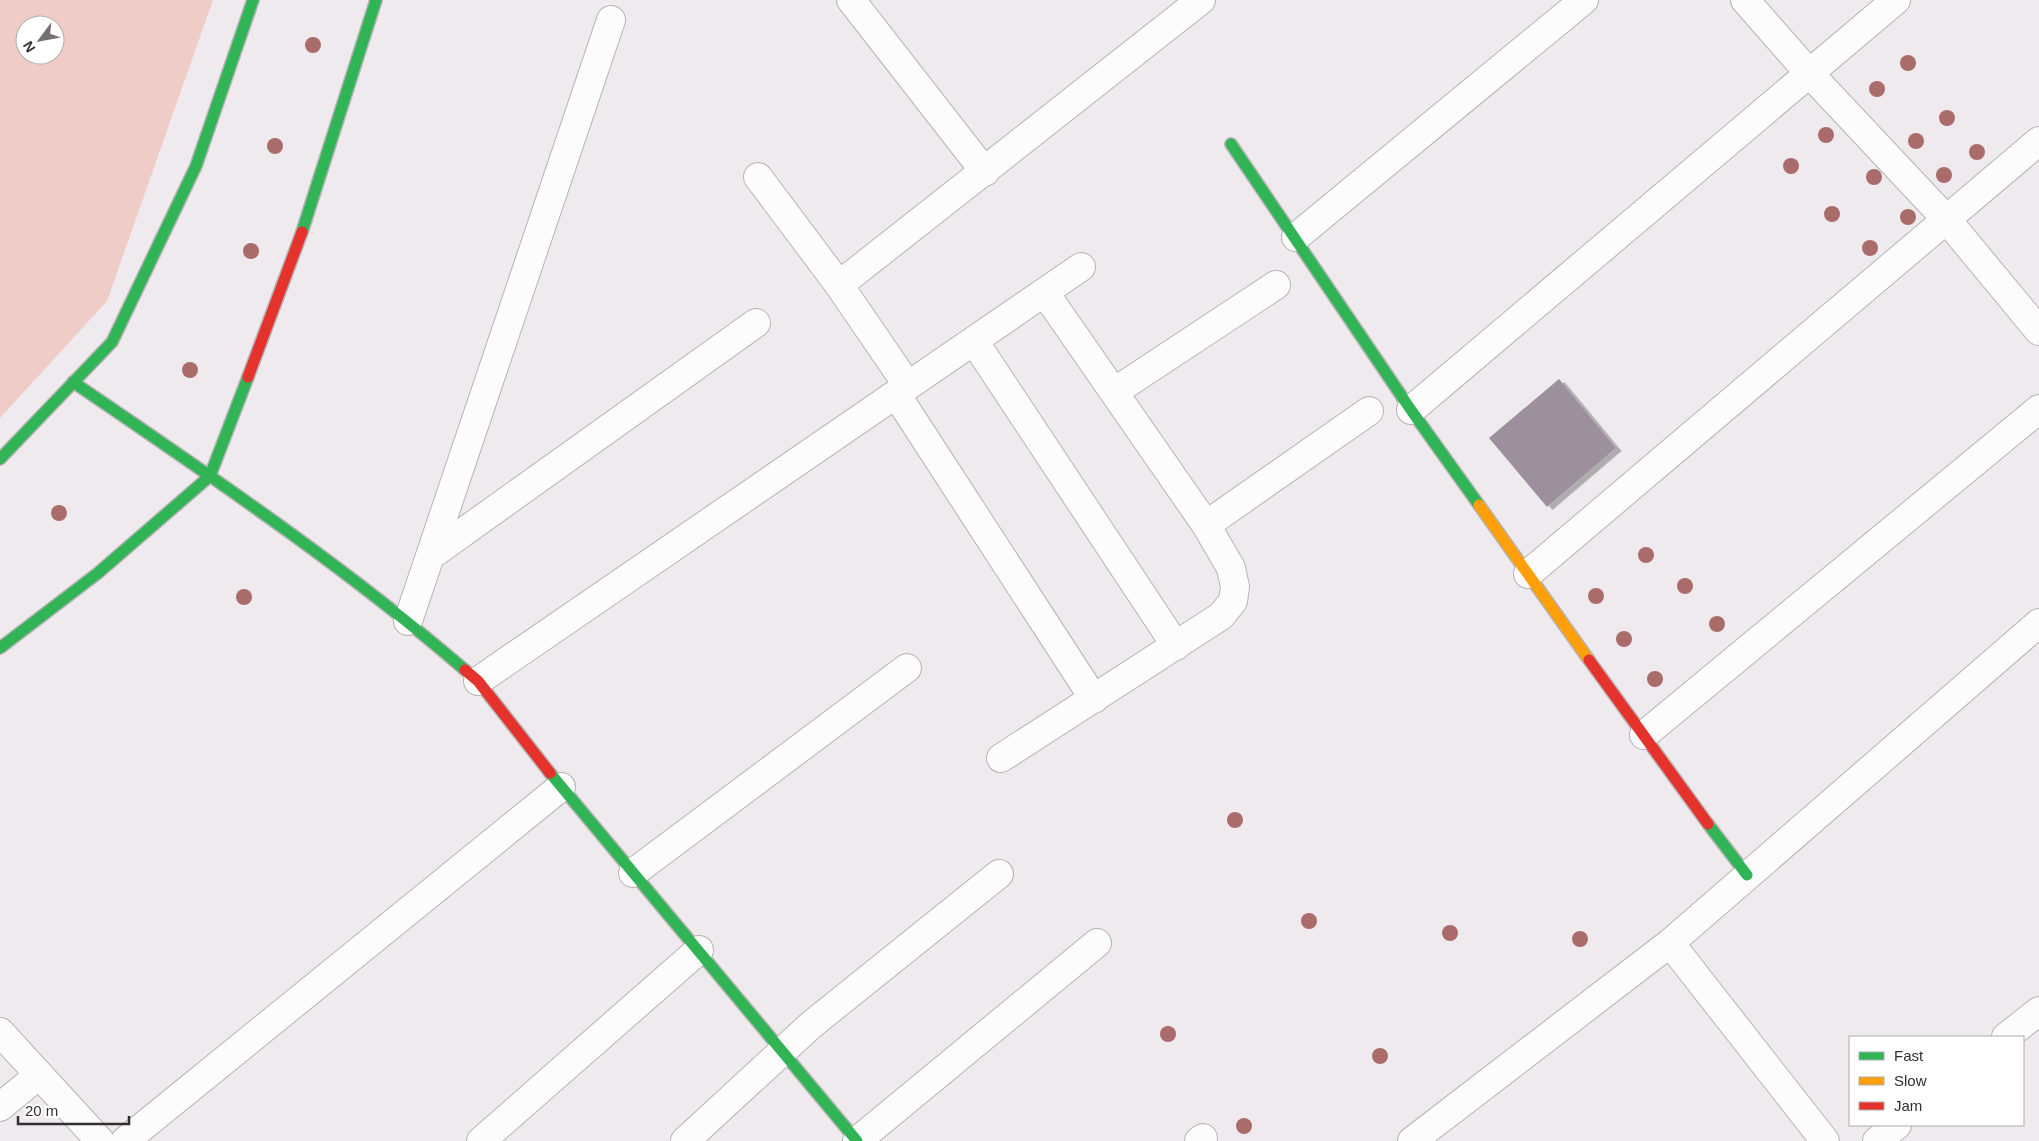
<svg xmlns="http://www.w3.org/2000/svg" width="2039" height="1141" viewBox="0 0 2039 1141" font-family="Helvetica,sans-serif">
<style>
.green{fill:#efccc8;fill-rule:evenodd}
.building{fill:#9c909d;filter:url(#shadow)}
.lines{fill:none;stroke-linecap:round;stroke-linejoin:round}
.street-casing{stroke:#b6b3b5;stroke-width:30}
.fast-casing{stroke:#b6b3b5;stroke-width:14}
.slow-casing{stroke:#b6b3b5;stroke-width:14}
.jam-casing{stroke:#b6b3b5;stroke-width:14}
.street{stroke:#fdfcfc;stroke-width:28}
.fast{stroke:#30b455;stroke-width:11}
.slow{stroke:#ff9f0a;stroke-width:11}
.jam{stroke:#e5322d;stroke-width:11}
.tree{fill:#aa6c6b}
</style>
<defs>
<filter id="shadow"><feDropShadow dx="5.5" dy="3" stdDeviation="0" flood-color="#0004"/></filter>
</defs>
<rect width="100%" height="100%" fill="#efeaed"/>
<path class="green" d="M0,0H213L107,301L0,418ZM25,25H55V55H25Z"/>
<path class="building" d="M1559,379L1616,448L1547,507L1489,438Z"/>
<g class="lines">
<defs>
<path id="street" d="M851,0L985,172
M1745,0L1809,73L1947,220L2039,331
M758,177L839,285L908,386
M1296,237L1584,0
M839,285L1201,0
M974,341L1176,646
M1114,392L1276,285
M896,394L1094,699
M1411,410L1896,0
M1206,525L1369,411
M430,556L756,323
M1528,574L2039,141
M408,621L611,20
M478,681L1081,267
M1644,735L2039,409
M1001,758L1221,616L1233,601L1235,587L1231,568L1206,525L1045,293
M633,873L907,668
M1670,943L1825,1141
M0,1032L100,1141
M2006,1037L2039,1011
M0,1107L39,1075
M125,1141L561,787
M481,1141L699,950
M685,1141L811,1025L999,874
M857,1141L1097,943
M1199,1141L1203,1138
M1412,1141L1670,943L2039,623
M1877,1141L1897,1125"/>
<path id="fast" d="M1231,144L1411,410L1479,505
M302,232L376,0
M73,382C206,473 342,564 465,670
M0,459L112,342L196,166L253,0
M0,648L98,573L210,476L248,377
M550,773L857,1141
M1708,824L1747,875"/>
<path id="slow" d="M1479,505L1589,660"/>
<path id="jam" d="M248,377L302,232
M1589,660L1708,824
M465,670L478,681L550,773"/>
</defs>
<use href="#street" class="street-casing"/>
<use href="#fast" class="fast-casing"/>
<use href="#slow" class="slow-casing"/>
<use href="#jam" class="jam-casing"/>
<use href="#street" class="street"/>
<use href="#fast" class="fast"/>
<use href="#slow" class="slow"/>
<use href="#jam" class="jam"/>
</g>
<g class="tree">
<circle cx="313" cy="45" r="8"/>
<circle cx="1908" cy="63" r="8"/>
<circle cx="1877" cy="89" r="8"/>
<circle cx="1947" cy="118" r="8"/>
<circle cx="1826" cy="135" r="8"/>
<circle cx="1916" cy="141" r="8"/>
<circle cx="275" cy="146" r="8"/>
<circle cx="1977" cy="152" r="8"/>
<circle cx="1791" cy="166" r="8"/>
<circle cx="1944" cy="175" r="8"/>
<circle cx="1874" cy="177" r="8"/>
<circle cx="1832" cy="214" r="8"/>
<circle cx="1908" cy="217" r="8"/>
<circle cx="1870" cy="248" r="8"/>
<circle cx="251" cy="251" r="8"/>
<circle cx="190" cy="370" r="8"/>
<circle cx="59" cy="513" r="8"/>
<circle cx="1646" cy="555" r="8"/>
<circle cx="1685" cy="586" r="8"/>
<circle cx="1596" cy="596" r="8"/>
<circle cx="244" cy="597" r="8"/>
<circle cx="1717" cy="624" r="8"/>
<circle cx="1624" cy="639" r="8"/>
<circle cx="1655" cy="679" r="8"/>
<circle cx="1235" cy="820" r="8"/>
<circle cx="1309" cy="921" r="8"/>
<circle cx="1450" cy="933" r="8"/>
<circle cx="1580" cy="939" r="8"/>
<circle cx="1168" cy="1034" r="8"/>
<circle cx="1380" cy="1056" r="8"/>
<circle cx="1244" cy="1126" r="8"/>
</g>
<rect x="1849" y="1036" width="175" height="90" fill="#ffffff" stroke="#adacad"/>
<rect x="1859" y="1052" width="25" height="8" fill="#30b455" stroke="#adacad"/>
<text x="1894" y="1061" font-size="15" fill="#322f31">Fast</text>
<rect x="1859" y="1077" width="25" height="8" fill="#ff9f0a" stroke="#adacad"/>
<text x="1894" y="1086" font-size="15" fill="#322f31">Slow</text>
<rect x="1859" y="1102" width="25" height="8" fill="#e5322d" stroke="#adacad"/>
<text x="1894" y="1111" font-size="15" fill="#322f31">Jam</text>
<g transform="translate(40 40) rotate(238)"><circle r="24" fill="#ffffff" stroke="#adacad"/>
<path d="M0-4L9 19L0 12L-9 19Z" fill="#747073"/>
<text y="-8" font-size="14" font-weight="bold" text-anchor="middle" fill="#322f31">N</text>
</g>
<path d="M18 1116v8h111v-8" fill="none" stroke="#322f31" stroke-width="2.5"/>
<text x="25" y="1116" font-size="15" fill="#322f31" stroke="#ffffff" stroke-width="4" paint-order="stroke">20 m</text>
</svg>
